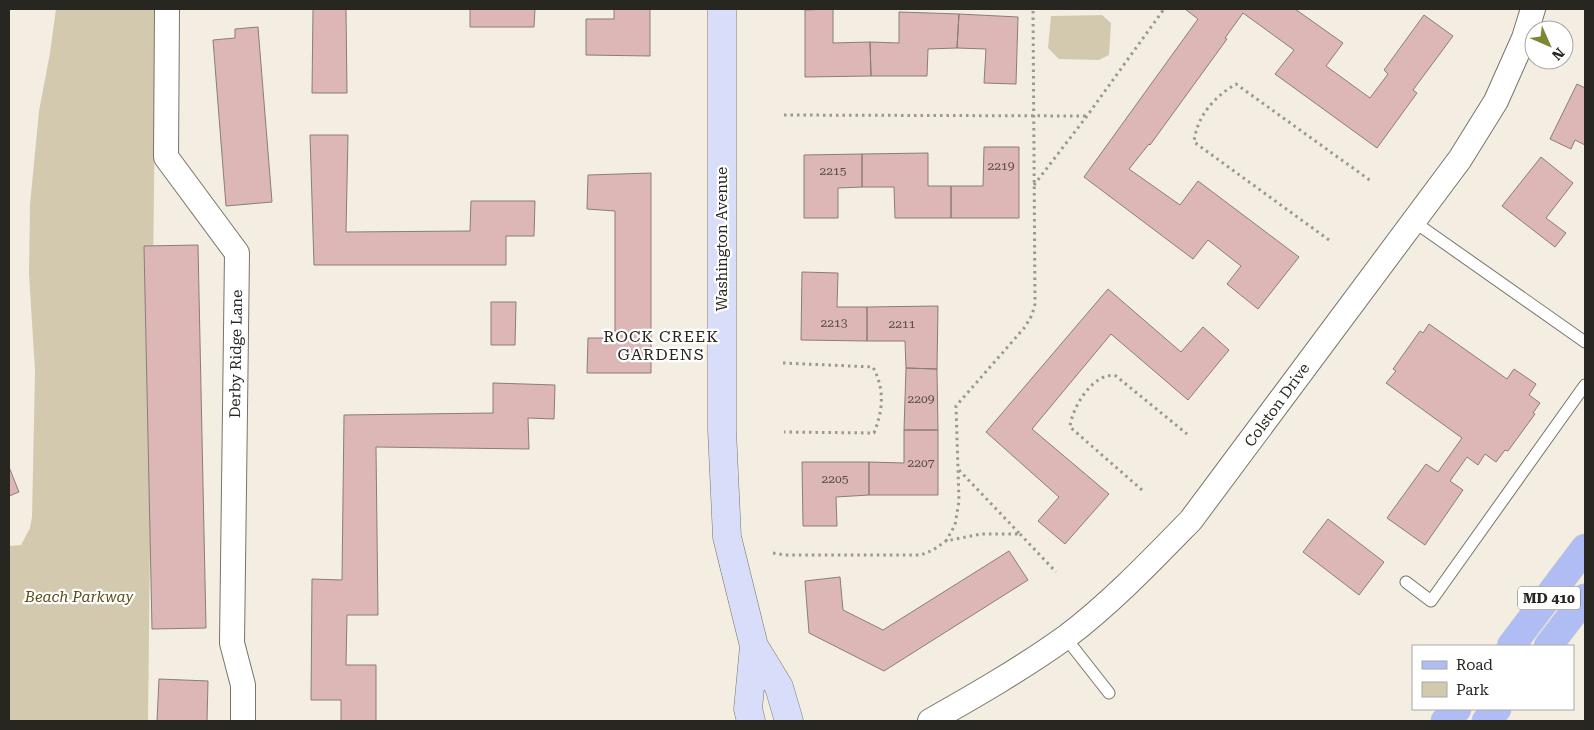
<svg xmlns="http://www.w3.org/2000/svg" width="1594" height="730" viewBox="0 0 1594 730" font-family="'Roboto Serif',serif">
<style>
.green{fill:#d2c9af}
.building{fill:#dcb7b5;stroke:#8b7c7b}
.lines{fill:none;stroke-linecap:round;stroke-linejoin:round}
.lane-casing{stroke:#797468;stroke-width:13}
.street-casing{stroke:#797468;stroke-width:26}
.secondary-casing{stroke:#797468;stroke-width:29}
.primary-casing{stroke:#d0cfce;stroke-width:29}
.path{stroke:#9c988f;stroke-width:3;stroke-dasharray:2.5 4;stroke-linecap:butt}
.lane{stroke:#fff;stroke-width:11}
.street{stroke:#fff;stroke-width:24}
.secondary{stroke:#d8defa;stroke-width:28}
.primary{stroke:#b0bdf4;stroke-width:28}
.labels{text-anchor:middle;stroke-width:4.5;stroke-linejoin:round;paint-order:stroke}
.number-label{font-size:12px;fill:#554a46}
.shield{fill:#fff;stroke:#686764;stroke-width:1}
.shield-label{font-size:14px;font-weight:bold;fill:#282621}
.street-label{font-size:15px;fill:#282621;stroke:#fff}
.park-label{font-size:15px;font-style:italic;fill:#5d4c18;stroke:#fff}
.neighbourhood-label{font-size:16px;letter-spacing:1px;fill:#282621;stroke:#fff}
</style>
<rect width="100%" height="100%" fill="#f3eee1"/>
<path class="green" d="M56,9H156L148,721H9V546L21,545L30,528L32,517L35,371L29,274L30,205L39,111L50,53Z
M1102,15L1111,23L1109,55L1099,60L1059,59L1048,48L1051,16Z"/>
<path class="building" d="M313,9H346L347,93H312Z
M470,9H535L534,27H470Z
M614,9H650V56L586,55V19H614Z
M833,9V43L870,42L871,76L805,77V10Z
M1185,9H1295L1343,43L1326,66L1370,98L1388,74L1384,70L1424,15L1453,36L1413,90L1417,93L1377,148L1275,74L1294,50L1243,13L1225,38L1227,39L1150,145L1149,144L1129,169L1180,205L1198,181L1299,257L1258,309L1227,284L1241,266L1208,240L1193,259L1084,177L1198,19Z
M899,12L959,14L957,48L928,49L927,76H871L870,42L899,43Z
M959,14L1018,17L1016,84L984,83L986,49L957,48Z
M258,27L272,202L226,206L213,40L235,38V29Z
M1577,84L1585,88V145L1575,140L1571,149L1550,139Z
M310,135H348L346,232L470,231L471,201H535L534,236H506V265H314Z
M984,147H1019V218H951V186H983Z
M928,153V186H951V218H895L894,187H862V154Z
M862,154V187L838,188V218H804V155Z
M1541,157L1573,183L1546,218L1566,233L1555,247L1502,206Z
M651,173V373H587L588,338H615V211L587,209L588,175Z
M198,245L206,628L152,629L144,246Z
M802,272L838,273L837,307H867V341L801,340Z
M1108,289L1181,352L1203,327L1229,350L1188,400L1111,334L1032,429L1109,494L1065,544L1038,521L1059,497L986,432Z
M491,302H516L515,345H491Z
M938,306L937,369L906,368L905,341H867V307Z
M1429,324L1507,379L1514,369L1536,384L1529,395L1540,403L1533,413L1535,414L1508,451L1505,450L1496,462L1485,454L1478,465L1467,457L1450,481L1463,490L1425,545L1387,518L1426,464L1438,472L1462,438L1386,383L1396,371L1393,369L1420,331L1423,333Z
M906,368L937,369L938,430H904Z
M493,383L555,385L554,419L528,418L529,449L376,447L378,615H347L346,665H376V721H341V700H311L312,579L342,580L344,415L493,413Z
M904,430H938V495H869V462L904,463Z
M802,462H869V495L836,497L837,526H803Z
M9,467L19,492L9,496Z
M1328,519L1384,562L1359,595L1303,552Z
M1009,551L1028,580L884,671L809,633L805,581L840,577L843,610L883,630Z
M159,679L208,681L207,721H157Z"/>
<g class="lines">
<defs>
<path id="lane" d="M1413,221L1585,342
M1406,582L1431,601L1585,385
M1065,637L1109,693"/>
<path id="street" d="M167,9L166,157L237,253L232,643L243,685V721
M930,721C976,695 1023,668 1066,637C1111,603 1151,561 1191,520L1460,159L1496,101L1524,38L1533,9"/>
<path id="secondary" d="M722,9V430L727,537L754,646L779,687L789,721
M751,721L748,709L754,646"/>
<path id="primary" d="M1511,646L1585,548
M1548,646L1585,598
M1445,721L1457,709
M1486,721L1497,709"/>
</defs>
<use href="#lane" class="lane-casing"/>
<use href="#street" class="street-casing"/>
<use href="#secondary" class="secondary-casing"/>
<use href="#primary" class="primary-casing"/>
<path class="path" d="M784,115L1087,116
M1034,185L1087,116L1164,9
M1329,240L1194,142C1197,116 1214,97 1236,84L1371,181
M783,363L873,367C885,390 883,410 874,433L784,432
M959,470L1020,534H981L946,541L955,525L959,501L956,406L1025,327L1032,315L1035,304L1033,9
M1142,490L1070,427C1072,407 1094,371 1116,376L1187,434
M1020,534L1056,572
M773,553L785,555H921L933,550L946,541"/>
<use href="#lane" class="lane"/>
<use href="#street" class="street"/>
<use href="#secondary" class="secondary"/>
<use href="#primary" class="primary"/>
</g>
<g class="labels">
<g class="number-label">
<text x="1001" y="170">2219</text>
<text x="833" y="175">2215</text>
<text x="834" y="327">2213</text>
<text x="902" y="328">2211</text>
<text x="921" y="403">2209</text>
<text x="921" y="467">2207</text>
<text x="835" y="483">2205</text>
</g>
<rect class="shield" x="1518" y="586.5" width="62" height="23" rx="4"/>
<g class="shield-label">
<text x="1549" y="603">MD 410</text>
</g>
<g class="street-label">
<text transform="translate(722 239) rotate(-90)" y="5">Washington Avenue</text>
<text transform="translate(236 354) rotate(-89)" y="5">Derby Ridge Lane</text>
<text transform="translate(1277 405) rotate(-54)" y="5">Colston Drive</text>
</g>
<g class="park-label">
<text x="79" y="602">Beach Parkway</text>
</g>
<g class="neighbourhood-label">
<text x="661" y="342">ROCK CREEK<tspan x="661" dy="18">GARDENS</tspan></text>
</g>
</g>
<rect width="1594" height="730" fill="none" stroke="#282621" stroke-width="20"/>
<rect x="1412" y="645" width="162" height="65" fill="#ffffff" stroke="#a9a8a6"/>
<rect x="1422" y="661" width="25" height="8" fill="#b0bdf4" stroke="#a9a8a6"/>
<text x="1456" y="670" font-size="15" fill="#282621">Road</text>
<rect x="1422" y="682" width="25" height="15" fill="#d2c9af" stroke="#a9a8a6"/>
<text x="1456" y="695" font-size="15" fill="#282621">Park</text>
<g transform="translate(1549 45) rotate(135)"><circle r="24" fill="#ffffff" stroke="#a9a8a6"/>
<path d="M0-4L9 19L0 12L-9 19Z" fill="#7e8734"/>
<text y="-8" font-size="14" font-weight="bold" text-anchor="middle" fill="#282621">N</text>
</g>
</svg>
